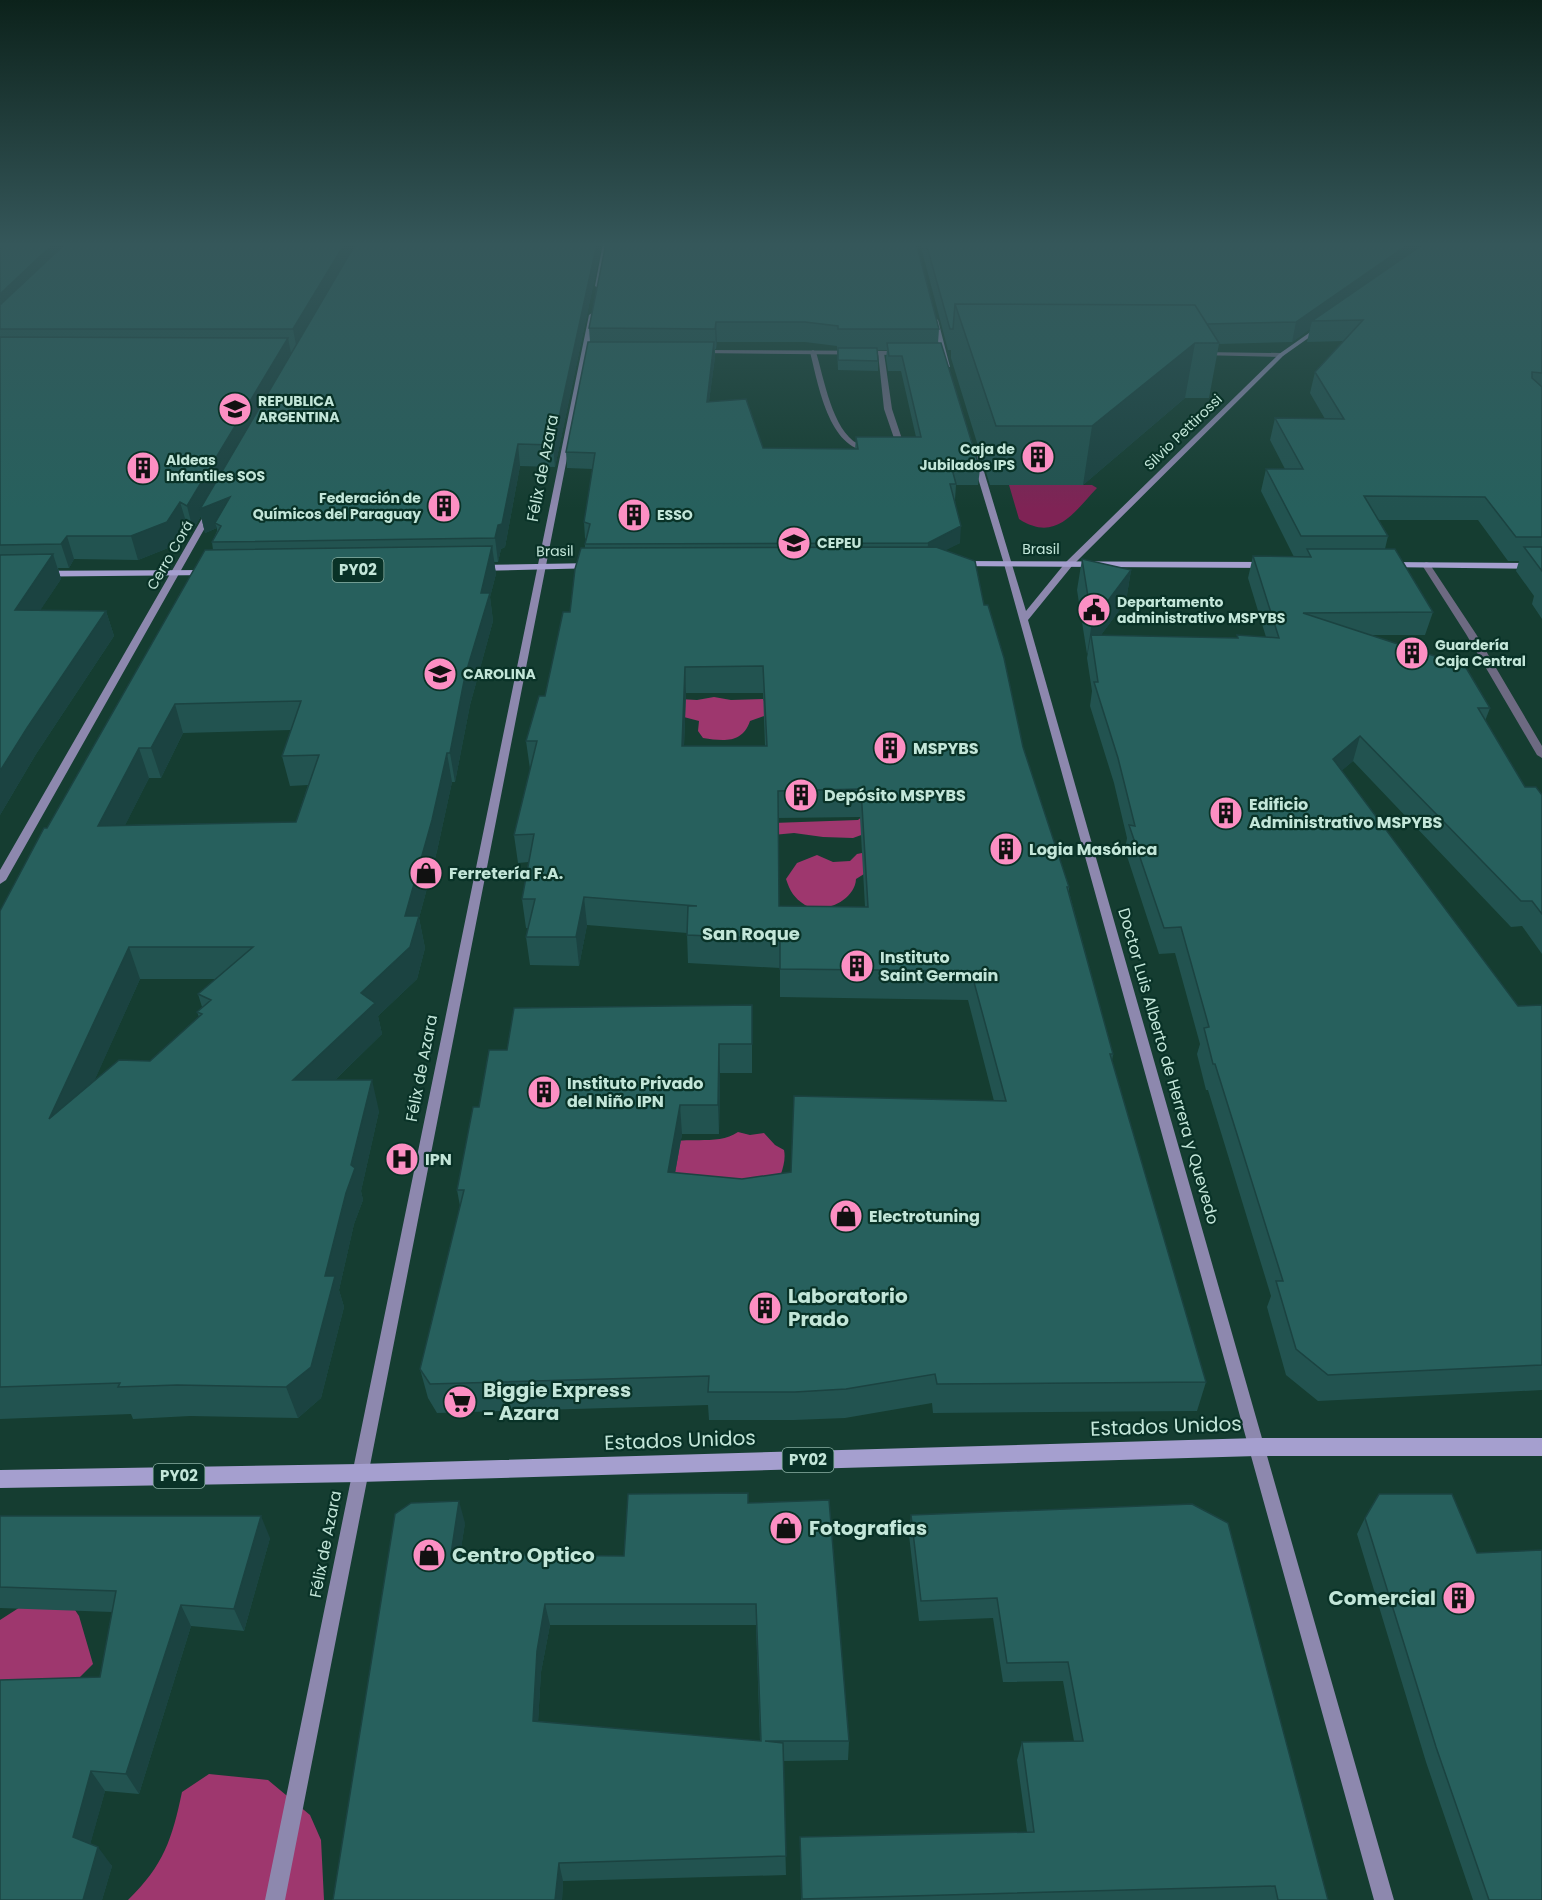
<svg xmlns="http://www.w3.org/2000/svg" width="1542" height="1900" viewBox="0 0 1542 1900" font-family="Poppins,sans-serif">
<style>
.green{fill:#7f2355}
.forest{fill:#9e376e}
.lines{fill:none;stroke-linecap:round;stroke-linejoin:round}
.lane{fill:#6d6a82;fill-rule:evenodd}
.street{fill:#6d6a82;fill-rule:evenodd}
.secondary{fill:#8d88ae;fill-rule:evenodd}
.primary{fill:#a59fcf;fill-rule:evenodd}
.wall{fill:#225350;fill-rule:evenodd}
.shaded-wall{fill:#1b4341}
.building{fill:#27605d;stroke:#1b4341;stroke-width:1.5;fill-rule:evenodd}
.labels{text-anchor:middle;stroke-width:4.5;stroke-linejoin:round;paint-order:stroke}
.far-poi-label{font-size:14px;font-weight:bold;fill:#c3e6d9;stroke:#093227;text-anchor:start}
.far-street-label{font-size:14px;fill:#c3e6d9;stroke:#093227}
.shield{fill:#093227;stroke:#8bb0a4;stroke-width:1.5}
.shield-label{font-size:15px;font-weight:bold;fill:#c3e6d9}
.street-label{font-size:16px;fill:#c3e6d9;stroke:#093227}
.poi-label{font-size:16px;font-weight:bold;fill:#c3e6d9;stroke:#093227;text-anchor:start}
.neighbourhood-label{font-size:18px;font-weight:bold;fill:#c3e6d9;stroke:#093227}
.near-poi-label{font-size:20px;font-weight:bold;fill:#c3e6d9;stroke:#093227;text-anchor:start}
.near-street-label{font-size:20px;fill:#c3e6d9;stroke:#093227}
</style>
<rect width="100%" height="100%" fill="#153d31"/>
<path class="green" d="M1009,485H1092L1097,488C1074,512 1056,543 1019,519Z"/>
<path class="forest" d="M714,697L731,700L763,699L770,714L750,721C742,744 723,741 703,738L698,731L699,721L680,716L679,699L697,700Z
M932,805L947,811L945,816L962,856L955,861L957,873L933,877L864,874L856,879C855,901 822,915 805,905C794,898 790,891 786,879L797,863L817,855L833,862L850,861L857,854L867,852L870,837L864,834L853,838L823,837L794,833L728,839L708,844L699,842L674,856L662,857L642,845L640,837L644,829C664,821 718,820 741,822C753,823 762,828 773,823L858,820L870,810H880C892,825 908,822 925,821L926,809Z
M738,1132L750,1135L764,1133L775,1145L784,1150C787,1164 778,1179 775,1194L613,1165C629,1158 647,1147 665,1143C689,1136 718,1146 738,1132Z
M42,1593L67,1598L79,1616L93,1664L70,1687L0,1748V1620Z
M209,1774L268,1780L310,1815L321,1840L324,1900H128C164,1865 172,1839 182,1792Z"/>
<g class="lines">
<path class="lane" d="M813,350L816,352C824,378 832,430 858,444C862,446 867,446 872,447V451C829,453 818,383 810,352Z
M881,351L884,353L892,409L904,445L895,449L891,447L896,444L884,409L878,353Z
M1426,562L1429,563L1476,634L1542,746V758L1537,755L1466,634L1422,565Z"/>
<path class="street" d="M700,350L901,351L904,353L901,355L698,353L697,352Z
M1201,352L1281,353L1284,355L1281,357L1199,355L1198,354Z"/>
<path class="secondary" d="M603,243H609L601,286L598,288L595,286Z
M592,313L595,315L285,1900H265L589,315Z
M935,318L938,320L950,367L945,366L932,320Z
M1319,326L1324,327L1283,356L1072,566L1028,620L1394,1900H1374L1004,564L971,455L975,453L979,455L1026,611L1066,562L1279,354Z
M208,508L215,510L6,880L0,884V870Z"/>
<path class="primary" d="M957,561L1269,562L1274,565L1269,568L953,566L952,564Z
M1386,562L1542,563V569L1382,567L1381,565Z
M594,563L598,564V568L474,571L469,568L474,565Z
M210,570L215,573L214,575L0,577V571Z
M1257,1438H1542V1456H1257L359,1482L0,1488V1470L359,1464Z"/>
</g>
<path class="wall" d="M0,243H602L555,467L520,466L505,547L501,549L498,562H494L496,574L490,597L493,621L470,705L455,782H452L437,851L419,918L425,948L417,979L378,1016L382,1034L335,1080L379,1111L361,1191L363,1200L354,1224L339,1290L344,1307L321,1398L298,1418L190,1416L133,1419L131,1414L0,1419V911L47,828L213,550L212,542L217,531V528L205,533L201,516L193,530L187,525L173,546L138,560L74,559L69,568H58L61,579L40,610L106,611L114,636L36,754L0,815ZM291,730L282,756L290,786L308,785L296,822L125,825L149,778H161L183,733ZM140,979H216L198,994L202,1007L197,1012L199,1017L150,1061L94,1081Z
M606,243L939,329L938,343L980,469L978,485H956L955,500L960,543L945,550L984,605L1023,747L1069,887V892L1113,1054L1112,1061L1206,1382L1197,1411L933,1413L932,1403L845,1418L794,1420H709L708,1405L437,1413L428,1398L420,1369L460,1206L457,1190L479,1107L507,1050L752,1005V1073H720L719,1134H682L675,1173L742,1179L791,1172L994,1101L968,1000L780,997V968L688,963L687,933L587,925L579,966L530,965L526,937L529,928H526L522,899L529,862L518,863L514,835L530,769L526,741L545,696L570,612L585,548V544L586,539L585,538L584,522L593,469L567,468L566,452L590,342L589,328ZM717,342H805L837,346L838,370L878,371V361L877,350H887L886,358L888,371H901L916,437H856L855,449L763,448L709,401L715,357V349H716ZM686,693H763L765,746H684ZM860,817L865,907L779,906L778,818Z
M920,243H1542V619L1532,604L1534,596L1516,571L1519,561H1508L1478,520H1378L1388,536L1385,549L1433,612L1425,635H1371L1490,708L1485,721L1525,787L1542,795V954L1522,926L1511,927L1353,761L1341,771L1518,1006L1542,1005V1390L1318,1401L1286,1375L1267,1307L1271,1296L1208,1090H1206L1197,1054L1200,1044L1175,953L1159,954L1125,850L1127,838L1114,783L1090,706L1092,691L1087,658L1088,652L1087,654L1077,590L1082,559L1131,570L1126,601L1101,635L1237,638V635L1266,637L1248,578L1253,556L1294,557L1261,491L1266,469H1285L1270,440L1275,418L1325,419L1310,393L1315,372L1344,341L1307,342L1310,329L1292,342L1219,344L1209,398H1185L1083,485H990L951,358V350H948Z
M748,1503L849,1741L848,1760L783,1761L786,1875L563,1881L562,1900H333L465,1523L460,1554L624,1556ZM550,1625H756L760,1741L538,1722L541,1672Z
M911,1515L1328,1900H801L800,1837L1027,1832L1017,1760L1022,1742L1074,1741L1063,1681L1003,1682L993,1618L919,1621L909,1535Z
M0,1516L270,1538L244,1631L191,1626L139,1794L105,1791L90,1844L112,1866L102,1900H0L100,1677L112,1612L0,1608Z
M1365,1518L1477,1553L1542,1900H1473L1426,1762L1357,1534Z"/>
<path class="shaded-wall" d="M54,243H79L0,320V294Z
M345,243H360L297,350L293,329Z
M597,243H602L555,467L553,445Z
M1410,243H1432L1312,321L1310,329L1292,342L1296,322Z
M716,322L717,342L716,349L715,329Z
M288,338L292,358L230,497L221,526L215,523L217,528L205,533L201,516L193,530L187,506Z
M714,342L715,357L707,417V402Z
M1195,343L1185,398L1083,485L1092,426Z
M518,444L520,466L505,547L501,549L498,562L495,538Z
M180,502L187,525L173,546L138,560L131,536Z
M961,526L960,543L927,560L928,543Z
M67,536L74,559L69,568L61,544Z
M492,546L496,574L490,597L493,621L470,705L455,782L450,753L481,593Z
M53,554L61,579L24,635L15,610Z
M1131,570L1126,601L1093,646L1091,635L1088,652L1087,654L1092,622Z
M106,611L114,636L36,754L0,815V771L27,728Z
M685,667L686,693L683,773L682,746Z
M175,704L183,733L161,778L151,748Z
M1360,736L1353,761L1326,784L1333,759Z
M139,748L149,778L109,857L98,826Z
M447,753L452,782L437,851L419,918L425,948L417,979L378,1016L382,1034L302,1112L293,1080L361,993L405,916Z
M584,897L587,925L579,966L576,937Z
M129,947L140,979L63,1151L49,1119Z
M719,1044L720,1073L719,1134L718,1105Z
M372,1080L379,1111L361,1191L363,1200L354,1224L339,1290L344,1307L321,1398L298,1418L286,1387L325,1276L351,1165Z
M680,1105L682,1134L670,1201L668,1172Z
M459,1501L465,1523L457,1575L451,1554Z
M261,1516L270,1538L244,1631L234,1609Z
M545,1604L550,1625L541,1672L537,1741L533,1721L537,1651Z
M181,1605L191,1626L139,1794L126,1774Z
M91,1771L105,1791L87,1856L73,1837Z
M98,1847L112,1866L102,1900H83Z
M559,1863L563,1881L562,1900H555Z"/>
<path class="building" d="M0,243H54L0,294Z
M66,243H345L293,329H0V305Z
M356,243H597L553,445L518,444L502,524L498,525L495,538L212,542L221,526L215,523L230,497L200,509Z
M606,243H916L939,329H838V326L805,322H716L715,329L589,328Z
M926,243H1410L1296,322L1207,324L1195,305L955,304L953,329H950Z
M1425,243H1542V373L1532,372V378L1542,387V537H1516L1485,497L1364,496L1388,536H1301L1266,469H1303L1275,418L1344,419L1315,372L1363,320L1312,321Z
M955,304L1195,305L1219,343H1195L1092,426H996Z
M0,337L288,338L187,506L180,502L167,522L131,536H67L61,544L0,545Z
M588,342H714L707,402L746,399L763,448L858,449L856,437H921L902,356H889L887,343H941L980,469H952L956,484H950L961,526L928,543L585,544L590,524L584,522L595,453L566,452Z
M838,348H877L878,361L838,360Z
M492,546L481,593H490L465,676L450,753H447L432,820L405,916H419L410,947L361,993L375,1003L293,1080H372L351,1165L355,1168L346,1193L325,1276H335L311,1367L286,1387L177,1385L118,1387L120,1383L0,1387V911L44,828H47L205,550ZM301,701L282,756L319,755L296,822L98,826L139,748H151L175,704ZM129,947H253L198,994L211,1000L197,1012L202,1014L150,1061L119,1060L49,1119Z
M936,547L975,561L984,605H988L1004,658L1023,747L1069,887H1067L1113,1054H1110L1206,1382L937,1384L935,1374L846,1389L795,1392H708L709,1376L430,1384L420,1369L464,1190H457L473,1107H479L489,1050H507L514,1008L752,1005V1044H719L718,1105H680L668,1172L742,1179L791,1172L794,1096L1006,1101L971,971L780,969V939L687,935L688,906H697L584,897L576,937H526L535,899H522L534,834L514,835L537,741H526L539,696H545L563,612H570L575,569L581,548ZM763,666L767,746H682L685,667ZM861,789L868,907L779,906L778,791Z
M1524,547H1542V571Z
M1307,549H1395L1433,612L1303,613L1465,666L1490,708H1478L1525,787H1536L1542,795V914L1532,901H1521L1360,736L1333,759L1518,1006L1542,1005V1365L1328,1375L1296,1349L1276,1281H1283L1215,1064H1213L1204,1028L1209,1027L1181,927L1164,928L1129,825L1135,826L1118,758L1094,682H1098L1091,635L1238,638L1237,635L1279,638L1253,556L1311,557Z
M53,554L15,610L106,611L27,728L0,771V555Z
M1082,559L1131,570L1092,622Z
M748,1493V1503L829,1500L849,1741H765L783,1743L786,1856L559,1863L555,1900H333L395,1514L411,1503L459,1501L451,1554L624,1556L628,1494ZM545,1604H756L761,1741L533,1721L537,1651Z
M1379,1494H1452L1477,1553L1542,1550V1900H1489L1436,1747L1365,1518Z
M1192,1504L1228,1523L1328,1900H1278L1275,1886L802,1899L800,1837L1034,1832L1022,1742L1083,1741L1068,1662L1007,1663L997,1598L921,1601L911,1515Z
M0,1516H261L234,1609L181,1605L126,1774L91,1771L73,1837L98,1847L83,1900H0V1680L100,1677L116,1591L0,1587Z"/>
<linearGradient id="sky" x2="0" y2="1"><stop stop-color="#0c221b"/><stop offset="0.48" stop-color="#35575a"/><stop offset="1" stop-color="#35575a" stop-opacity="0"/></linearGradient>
<rect width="1542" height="509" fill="url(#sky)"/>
<defs>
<symbol id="school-disc" viewBox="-11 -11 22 22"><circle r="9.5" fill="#fc8fc3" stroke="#093227"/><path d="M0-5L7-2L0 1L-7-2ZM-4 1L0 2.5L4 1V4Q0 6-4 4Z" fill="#111"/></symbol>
<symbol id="building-disc" viewBox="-11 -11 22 22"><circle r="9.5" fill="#fc8fc3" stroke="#093227"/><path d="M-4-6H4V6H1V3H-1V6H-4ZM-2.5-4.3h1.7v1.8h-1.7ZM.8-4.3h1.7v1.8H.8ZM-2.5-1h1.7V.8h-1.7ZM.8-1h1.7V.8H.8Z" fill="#111"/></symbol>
<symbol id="university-disc" viewBox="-11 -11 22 22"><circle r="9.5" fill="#fc8fc3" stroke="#093227"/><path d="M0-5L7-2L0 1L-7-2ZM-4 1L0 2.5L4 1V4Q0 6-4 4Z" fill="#111"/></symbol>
<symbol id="civic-disc" viewBox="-11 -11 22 22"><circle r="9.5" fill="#fc8fc3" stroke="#093227"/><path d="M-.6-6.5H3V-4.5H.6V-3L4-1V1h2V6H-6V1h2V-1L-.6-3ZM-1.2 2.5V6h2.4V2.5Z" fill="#111"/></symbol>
<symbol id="shop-disc" viewBox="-11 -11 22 22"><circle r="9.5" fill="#fc8fc3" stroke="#093227"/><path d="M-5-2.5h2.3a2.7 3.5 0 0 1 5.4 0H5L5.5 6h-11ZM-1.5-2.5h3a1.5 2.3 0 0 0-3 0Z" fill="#111"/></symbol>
<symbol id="hospital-disc" viewBox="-11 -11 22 22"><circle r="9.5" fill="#fc8fc3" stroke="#093227"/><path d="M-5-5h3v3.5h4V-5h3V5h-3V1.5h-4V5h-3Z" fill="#111"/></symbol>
<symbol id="supermarket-disc" viewBox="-11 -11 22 22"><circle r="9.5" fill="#fc8fc3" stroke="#093227"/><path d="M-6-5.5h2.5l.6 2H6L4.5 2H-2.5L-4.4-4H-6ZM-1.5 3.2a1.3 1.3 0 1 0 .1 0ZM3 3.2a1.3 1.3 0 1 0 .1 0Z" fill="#111"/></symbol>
</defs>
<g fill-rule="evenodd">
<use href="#school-disc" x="216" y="390" width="38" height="38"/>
<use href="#building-disc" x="1019" y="438" width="38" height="38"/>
<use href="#building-disc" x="124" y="449" width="38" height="38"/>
<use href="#building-disc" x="425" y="487" width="38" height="38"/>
<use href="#building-disc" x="615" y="496" width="38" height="38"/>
<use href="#university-disc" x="775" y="524" width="38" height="38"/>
<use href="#civic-disc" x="1075" y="591" width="38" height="38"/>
<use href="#building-disc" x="1393" y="634" width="38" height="38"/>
<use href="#school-disc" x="421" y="655" width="38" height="38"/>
<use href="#building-disc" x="871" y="729" width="38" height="38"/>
<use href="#building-disc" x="782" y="776" width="38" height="38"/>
<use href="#building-disc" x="1207" y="794" width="38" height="38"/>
<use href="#building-disc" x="987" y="830" width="38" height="38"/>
<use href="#shop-disc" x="407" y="854" width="38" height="38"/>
<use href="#building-disc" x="838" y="947" width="38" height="38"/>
<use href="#building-disc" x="525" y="1073" width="38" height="38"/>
<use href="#hospital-disc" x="383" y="1140" width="38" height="38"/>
<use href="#shop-disc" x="827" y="1197" width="38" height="38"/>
<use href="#building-disc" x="746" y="1289" width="38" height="38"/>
<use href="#supermarket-disc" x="441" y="1383" width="38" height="38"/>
<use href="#shop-disc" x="767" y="1509" width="38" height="38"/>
<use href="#shop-disc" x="410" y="1536" width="38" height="38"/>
<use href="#building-disc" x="1440" y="1579" width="38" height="38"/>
</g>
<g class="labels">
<g class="far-poi-label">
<text x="258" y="406">REPUBLICA<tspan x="258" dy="16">ARGENTINA</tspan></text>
<text x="1015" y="454" text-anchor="end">Caja de<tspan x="1015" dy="16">Jubilados IPS</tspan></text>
<text x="166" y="465">Aldeas<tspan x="166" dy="16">Infantiles SOS</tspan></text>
<text x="421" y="503" text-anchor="end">Federación de<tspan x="421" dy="16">Químicos del Paraguay</tspan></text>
<text x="657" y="520">ESSO</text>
<text x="817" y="548">CEPEU</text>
<text x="1117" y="607">Departamento<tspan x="1117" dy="16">administrativo MSPYBS</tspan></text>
<text x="1435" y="650">Guardería<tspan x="1435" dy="16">Caja Central</tspan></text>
<text x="463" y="679">CAROLINA</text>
</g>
<g class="far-street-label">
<text transform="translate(1183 432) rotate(-44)" y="5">Silvio Pettirossi</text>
<text x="1041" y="554">Brasil</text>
<text transform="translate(555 551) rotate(-1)" y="5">Brasil</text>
<text transform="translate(170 555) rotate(-60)" y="5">Cerro Corá</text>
</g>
<g class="shield">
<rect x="332.5" y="558" width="51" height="24" rx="4.5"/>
<rect x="782.5" y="1448" width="51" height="24" rx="4.5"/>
<rect x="153.5" y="1464" width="51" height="24" rx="4.5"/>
</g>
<g class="shield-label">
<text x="358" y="575">PY02</text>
<text x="808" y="1465">PY02</text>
<text x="179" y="1481">PY02</text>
</g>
<g class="street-label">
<text transform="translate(542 468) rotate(-79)" y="6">Félix de Azara</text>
<text transform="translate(1169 1066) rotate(74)" y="6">Doctor Luis Alberto de Herrera y Quevedo</text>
<text transform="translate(421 1068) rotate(-79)" y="6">Félix de Azara</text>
<text transform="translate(325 1544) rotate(-79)" y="6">Félix de Azara</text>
</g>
<g class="poi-label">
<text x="913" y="754">MSPYBS</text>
<text x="824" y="801">Depósito MSPYBS</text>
<text x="1249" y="810">Edificio<tspan x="1249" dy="18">Administrativo MSPYBS</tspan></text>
<text x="1029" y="855">Logia Masónica</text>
<text x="449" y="879">Ferretería F.A.</text>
<text x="880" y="963">Instituto<tspan x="880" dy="18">Saint Germain</tspan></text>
<text x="567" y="1089">Instituto Privado<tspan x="567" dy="18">del Niño IPN</tspan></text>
<text x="425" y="1165">IPN</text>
<text x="869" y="1222">Electrotuning</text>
</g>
<g class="neighbourhood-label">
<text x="751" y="940">San Roque</text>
</g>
<g class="near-poi-label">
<text x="788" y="1303">Laboratorio<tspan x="788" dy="23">Prado</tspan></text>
<text x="483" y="1397">Biggie Express<tspan x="483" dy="23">- Azara</tspan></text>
<text x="809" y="1535">Fotografias</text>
<text x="452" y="1562">Centro Optico</text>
<text x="1436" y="1605" text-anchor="end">Comercial</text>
</g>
<g class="near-street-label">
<text transform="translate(1166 1426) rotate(-2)" y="7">Estados Unidos</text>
<text transform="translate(680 1440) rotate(-2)" y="7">Estados Unidos</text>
</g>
</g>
</svg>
